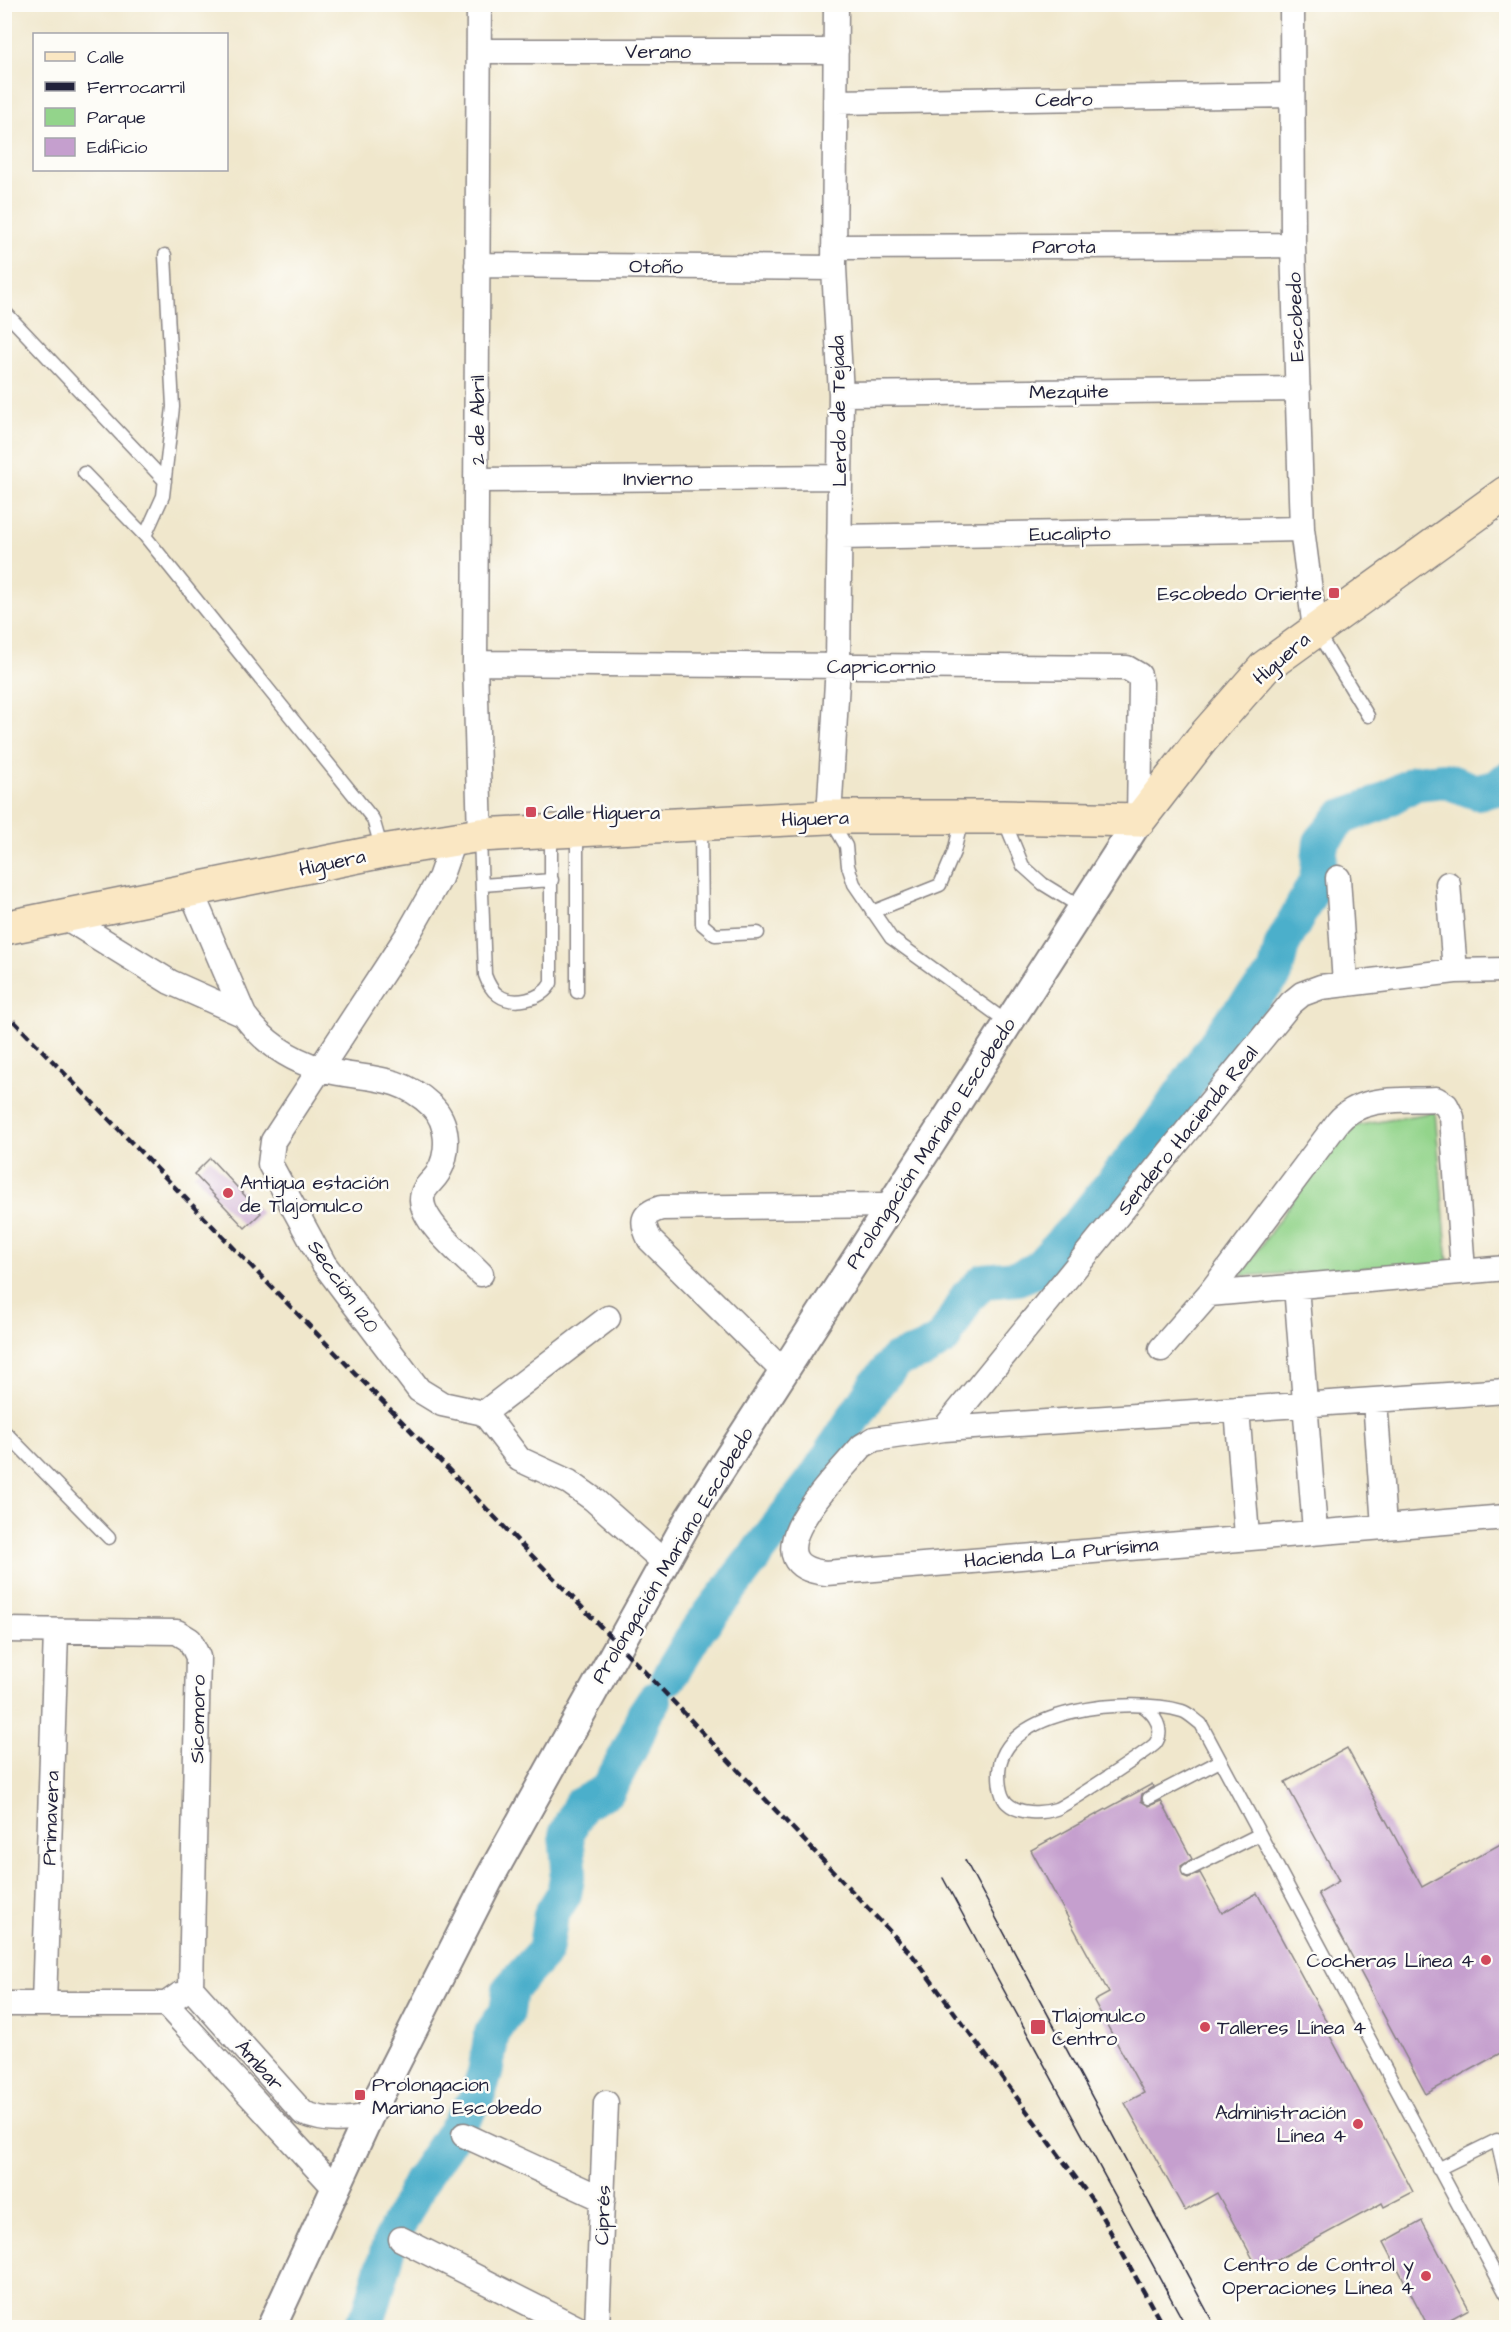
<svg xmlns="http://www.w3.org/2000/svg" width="1511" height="2332" viewBox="0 0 1511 2332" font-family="'Architects Daughter',sans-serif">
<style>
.green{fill:#93d48b;stroke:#5a7b63;stroke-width:1.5}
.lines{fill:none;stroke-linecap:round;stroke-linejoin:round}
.river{stroke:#4cafcb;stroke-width:36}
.building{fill:#c59fce}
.service-casing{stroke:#898484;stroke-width:15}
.minor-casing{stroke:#898484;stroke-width:27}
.tertiary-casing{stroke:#898484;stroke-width:32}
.secondary-casing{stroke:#898484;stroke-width:36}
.service{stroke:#fff;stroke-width:12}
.minor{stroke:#fff;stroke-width:24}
.tertiary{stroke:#fff;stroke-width:28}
.secondary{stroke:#fae7c3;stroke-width:33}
.tram{stroke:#22223b;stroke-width:1.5}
.rail{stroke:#22223b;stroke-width:4.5;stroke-dasharray:9 4.5;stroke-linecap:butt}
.poi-dot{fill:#d1495b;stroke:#fdfcf7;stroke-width:2}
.labels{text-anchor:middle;stroke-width:5;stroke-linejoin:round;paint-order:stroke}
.street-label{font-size:20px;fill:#22223b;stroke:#fdfcf7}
.poi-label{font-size:20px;fill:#22223b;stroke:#fdfcf7;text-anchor:start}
</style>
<rect width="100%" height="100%" fill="#fdfcf7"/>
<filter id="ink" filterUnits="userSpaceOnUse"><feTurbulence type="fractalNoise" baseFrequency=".0167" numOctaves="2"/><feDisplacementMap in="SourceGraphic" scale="12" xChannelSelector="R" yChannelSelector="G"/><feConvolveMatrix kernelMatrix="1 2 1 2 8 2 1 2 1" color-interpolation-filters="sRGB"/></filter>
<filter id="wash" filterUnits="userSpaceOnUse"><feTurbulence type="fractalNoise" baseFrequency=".008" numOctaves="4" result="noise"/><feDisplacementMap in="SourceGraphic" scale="24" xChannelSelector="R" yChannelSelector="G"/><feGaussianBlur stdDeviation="1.35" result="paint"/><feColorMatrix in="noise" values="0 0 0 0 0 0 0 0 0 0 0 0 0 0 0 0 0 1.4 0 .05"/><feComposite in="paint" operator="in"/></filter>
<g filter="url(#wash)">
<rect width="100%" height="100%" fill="#f0e7cc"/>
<path class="green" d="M1435,1112L1448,1263L1240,1276L1343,1128Z"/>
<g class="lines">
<path class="river" d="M669,1677L697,1631L814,1480L876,1384L896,1360L923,1351L944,1338L967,1297L984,1281L1017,1278L1037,1270L1080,1223L1158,1127L1230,1023L1275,974L1282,945L1317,880L1321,842L1342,817L1378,804L1415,783L1444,780L1477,792L1497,788L1506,780
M360,2328L369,2316L391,2240L420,2182L476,2099L485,2073L492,2033L507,2012L510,1989L545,1951L551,1915L564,1894L569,1867L566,1835L580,1805L608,1790L636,1737L644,1715L654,1700"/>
</g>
<g id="blocks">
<path class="building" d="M210,1158L261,1213L245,1228L194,1174Z
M1347,1748L1422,1887L1506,1841V2050L1426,2094L1318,1893L1339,1881L1285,1782Z
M1152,1784L1153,1787L1142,1794L1141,1801L1149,1806L1161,1801L1192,1859L1181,1866L1183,1876L1188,1878L1200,1873L1222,1913L1257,1893L1331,2030L1328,2032L1413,2192L1384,2207L1382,2203L1259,2270L1217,2193L1185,2211L1125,2103L1144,2093L1094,2001L1109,1993L1031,1850Z
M1422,2221L1469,2309L1434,2328H1429L1384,2242Z"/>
</g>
</g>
<g filter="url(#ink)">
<use href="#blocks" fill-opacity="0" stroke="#898484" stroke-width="1.5"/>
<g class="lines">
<defs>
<path id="service" d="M4,311L165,481
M84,473L145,536L373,819L382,850
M145,536L163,496L173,407L165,255
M1317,632L1368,716
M831,820L846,846L848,866L854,884L891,938L1007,1022
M1004,820L1023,866L1043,884L1082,908
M701,825L702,924L715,935L758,933
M480,837L485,975C488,983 491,990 498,995C513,1006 542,1000 551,983V831
M482,885L552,880
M872,912L940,885L954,852L962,819
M577,992V830
M4,1431L109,1538
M1143,1706C1154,1714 1166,1730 1155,1744C1148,1751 1065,1806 1056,1809C1042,1814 1018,1814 1007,1803C1000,1796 999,1783 999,1773C1001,1706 1134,1697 1182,1711C1189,1713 1195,1720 1201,1724L1506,2294
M1149,1798L1220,1761
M1188,1870L1260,1834
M1438,2169L1497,2140L1506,2180"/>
<path id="minor" d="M479,4L475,663L480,835
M1292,4L1293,245L1302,529L1315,629
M479,51H836
M836,102L1292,95
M834,247L1293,245
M477,265L834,268
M841,394L1298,389
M476,480L840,477
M839,537L1302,529
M475,663L1127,668L1139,675L1141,683L1139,820
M829,817L838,665L841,394L834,268L836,4
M454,838L440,878L407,936L273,1141L270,1164L324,1264L419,1390L442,1404L484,1413L519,1459L569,1482L593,1499L664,1562
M1338,878L1345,984
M1448,884L1455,971
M191,891L244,1015C263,1042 289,1059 321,1069C363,1081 396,1072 431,1105C449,1122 450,1152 438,1173C432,1183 422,1187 422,1200C423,1224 465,1257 481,1274
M65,917L170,982L244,1015
M1296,1286L1315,1531
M1209,1294L1506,1268
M1161,1349L1209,1294L1338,1122C1361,1095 1402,1101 1436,1099L1446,1105L1452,1117L1463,1271
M783,1371L650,1240C641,1222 641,1214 661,1208L890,1205
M1506,1391L944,1429L874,1439L862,1446C841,1472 743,1565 826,1573L1506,1517
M1375,1400L1384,1526
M1237,1409L1247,1536
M484,1413L608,1318
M944,1429L1291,1003L1302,994L1321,987L1455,971L1506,970
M4,1630L177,1632L190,1640L198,1657L191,1988
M191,1988L303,2113C326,2122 344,2121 369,2116
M4,2004H166L179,1995
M44,2004L56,1632
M166,2004L335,2188
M464,2135L603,2199
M401,2239L577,2328
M597,2328L606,2103"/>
<path id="tertiary" d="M271,2328L369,2116L489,1879L689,1519L1139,820"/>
<path id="secondary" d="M4,928L383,851L480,835L829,817H1003L1139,820L1201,740L1265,667L1506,493"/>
</defs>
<use href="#service" class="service-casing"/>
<use href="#minor" class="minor-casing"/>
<use href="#tertiary" class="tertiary-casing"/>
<use href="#secondary" class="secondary-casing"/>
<use href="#service" class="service"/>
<use href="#minor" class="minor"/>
<use href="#tertiary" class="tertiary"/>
<use href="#secondary" class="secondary"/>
<path class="tram" d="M965,1860L1216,2328
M943,1878L1187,2328"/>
<path class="rail" d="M4,1011L669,1697L913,1956L1095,2204L1164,2328"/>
</g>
</g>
<g class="poi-dot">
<rect x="1328" y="587" width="12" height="12" rx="3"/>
<rect x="525" y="806" width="12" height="12" rx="3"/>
<circle cx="228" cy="1193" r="6"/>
<circle cx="1486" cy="1960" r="6"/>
<rect x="1030" y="2019" width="16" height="16" rx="3"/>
<circle cx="1205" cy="2027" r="6"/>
<rect x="354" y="2089" width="12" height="12" rx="3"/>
<circle cx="1358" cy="2124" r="6"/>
<circle cx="1426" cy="2276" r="6"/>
</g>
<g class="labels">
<g class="street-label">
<text x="658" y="58">Verano</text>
<text transform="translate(1064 99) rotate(-1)" y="7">Cedro</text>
<text x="1064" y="253">Parota</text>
<text transform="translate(656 266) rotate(1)" y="7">Otoño</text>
<text transform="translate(1295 317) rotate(-92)" y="7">Escobedo</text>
<text transform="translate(1069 391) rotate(-1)" y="7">Mezquite</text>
<text transform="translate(838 411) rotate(-91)" y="7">Lerdo de Tejada</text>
<text transform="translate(477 420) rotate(-90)" y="7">2 de Abril</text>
<text x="658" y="485">Invierno</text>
<text transform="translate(1070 533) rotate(-1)" y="7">Eucalipto</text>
<text transform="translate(1281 658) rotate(-41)" y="7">Higuera</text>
<text x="881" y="673">Capricornio</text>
<text transform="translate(815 818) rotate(-2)" y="7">Higuera</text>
<text transform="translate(332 862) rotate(-12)" y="7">Higuera</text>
<text transform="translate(1187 1130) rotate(-51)" y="7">Sendero Hacienda Real</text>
<text transform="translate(930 1143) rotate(-57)" y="7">Prolongación Mariano Escobedo</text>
<text transform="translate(344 1286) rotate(55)" y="7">Sección I20</text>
<text transform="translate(1061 1552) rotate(-5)" y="7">Hacienda La Purísima</text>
<text transform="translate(672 1555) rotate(-59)" y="7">Prolongación Mariano Escobedo</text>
<text transform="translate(197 1719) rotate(-89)" y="7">Sicomoro</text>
<text transform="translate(50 1818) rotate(-88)" y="7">Primavera</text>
<text transform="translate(260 2065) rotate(48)" y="7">Ámbar</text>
<text transform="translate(602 2215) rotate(-88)" y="7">Ciprés</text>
</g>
<g class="poi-label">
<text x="1322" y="600" text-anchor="end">Escobedo Oriente</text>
<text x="543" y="819">Calle Higuera</text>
<text x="240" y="1189">Antigua estación<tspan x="240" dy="23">de Tlajomulco</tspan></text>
<text x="1474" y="1967" text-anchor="end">Cocheras Línea 4</text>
<text x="1052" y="2022">Tlajomulco<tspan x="1052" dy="23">Centro</tspan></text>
<text x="1217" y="2034">Talleres Línea 4</text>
<text x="372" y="2091">Prolongacion<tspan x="372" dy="23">Mariano Escobedo</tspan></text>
<text x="1346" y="2119" text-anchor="end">Administración<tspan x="1346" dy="23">Línea 4</tspan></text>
<text x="1414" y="2271" text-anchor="end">Centro de Control y<tspan x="1414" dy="23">Operaciones Línea 4</tspan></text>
</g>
</g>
<rect width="1511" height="2332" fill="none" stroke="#fdfcf7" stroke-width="24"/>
<rect x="33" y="33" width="195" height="138" fill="#fdfcf7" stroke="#a5a5ac" stroke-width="1.5"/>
<rect x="45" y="52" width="30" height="9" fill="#fae7c3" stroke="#a5a5ac" stroke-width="1.5"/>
<text x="87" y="63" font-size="18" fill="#22223b">Calle</text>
<rect x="45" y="82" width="30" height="9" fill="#22223b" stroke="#a5a5ac" stroke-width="1.5"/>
<text x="87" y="93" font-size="18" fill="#22223b">Ferrocarril</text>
<rect x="45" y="108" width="30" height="18" fill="#93d48b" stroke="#a5a5ac" stroke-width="1.5"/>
<text x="87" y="123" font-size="18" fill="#22223b">Parque</text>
<rect x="45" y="138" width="30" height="18" fill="#c59fce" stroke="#a5a5ac" stroke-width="1.5"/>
<text x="87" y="153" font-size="18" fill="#22223b">Edificio</text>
</svg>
